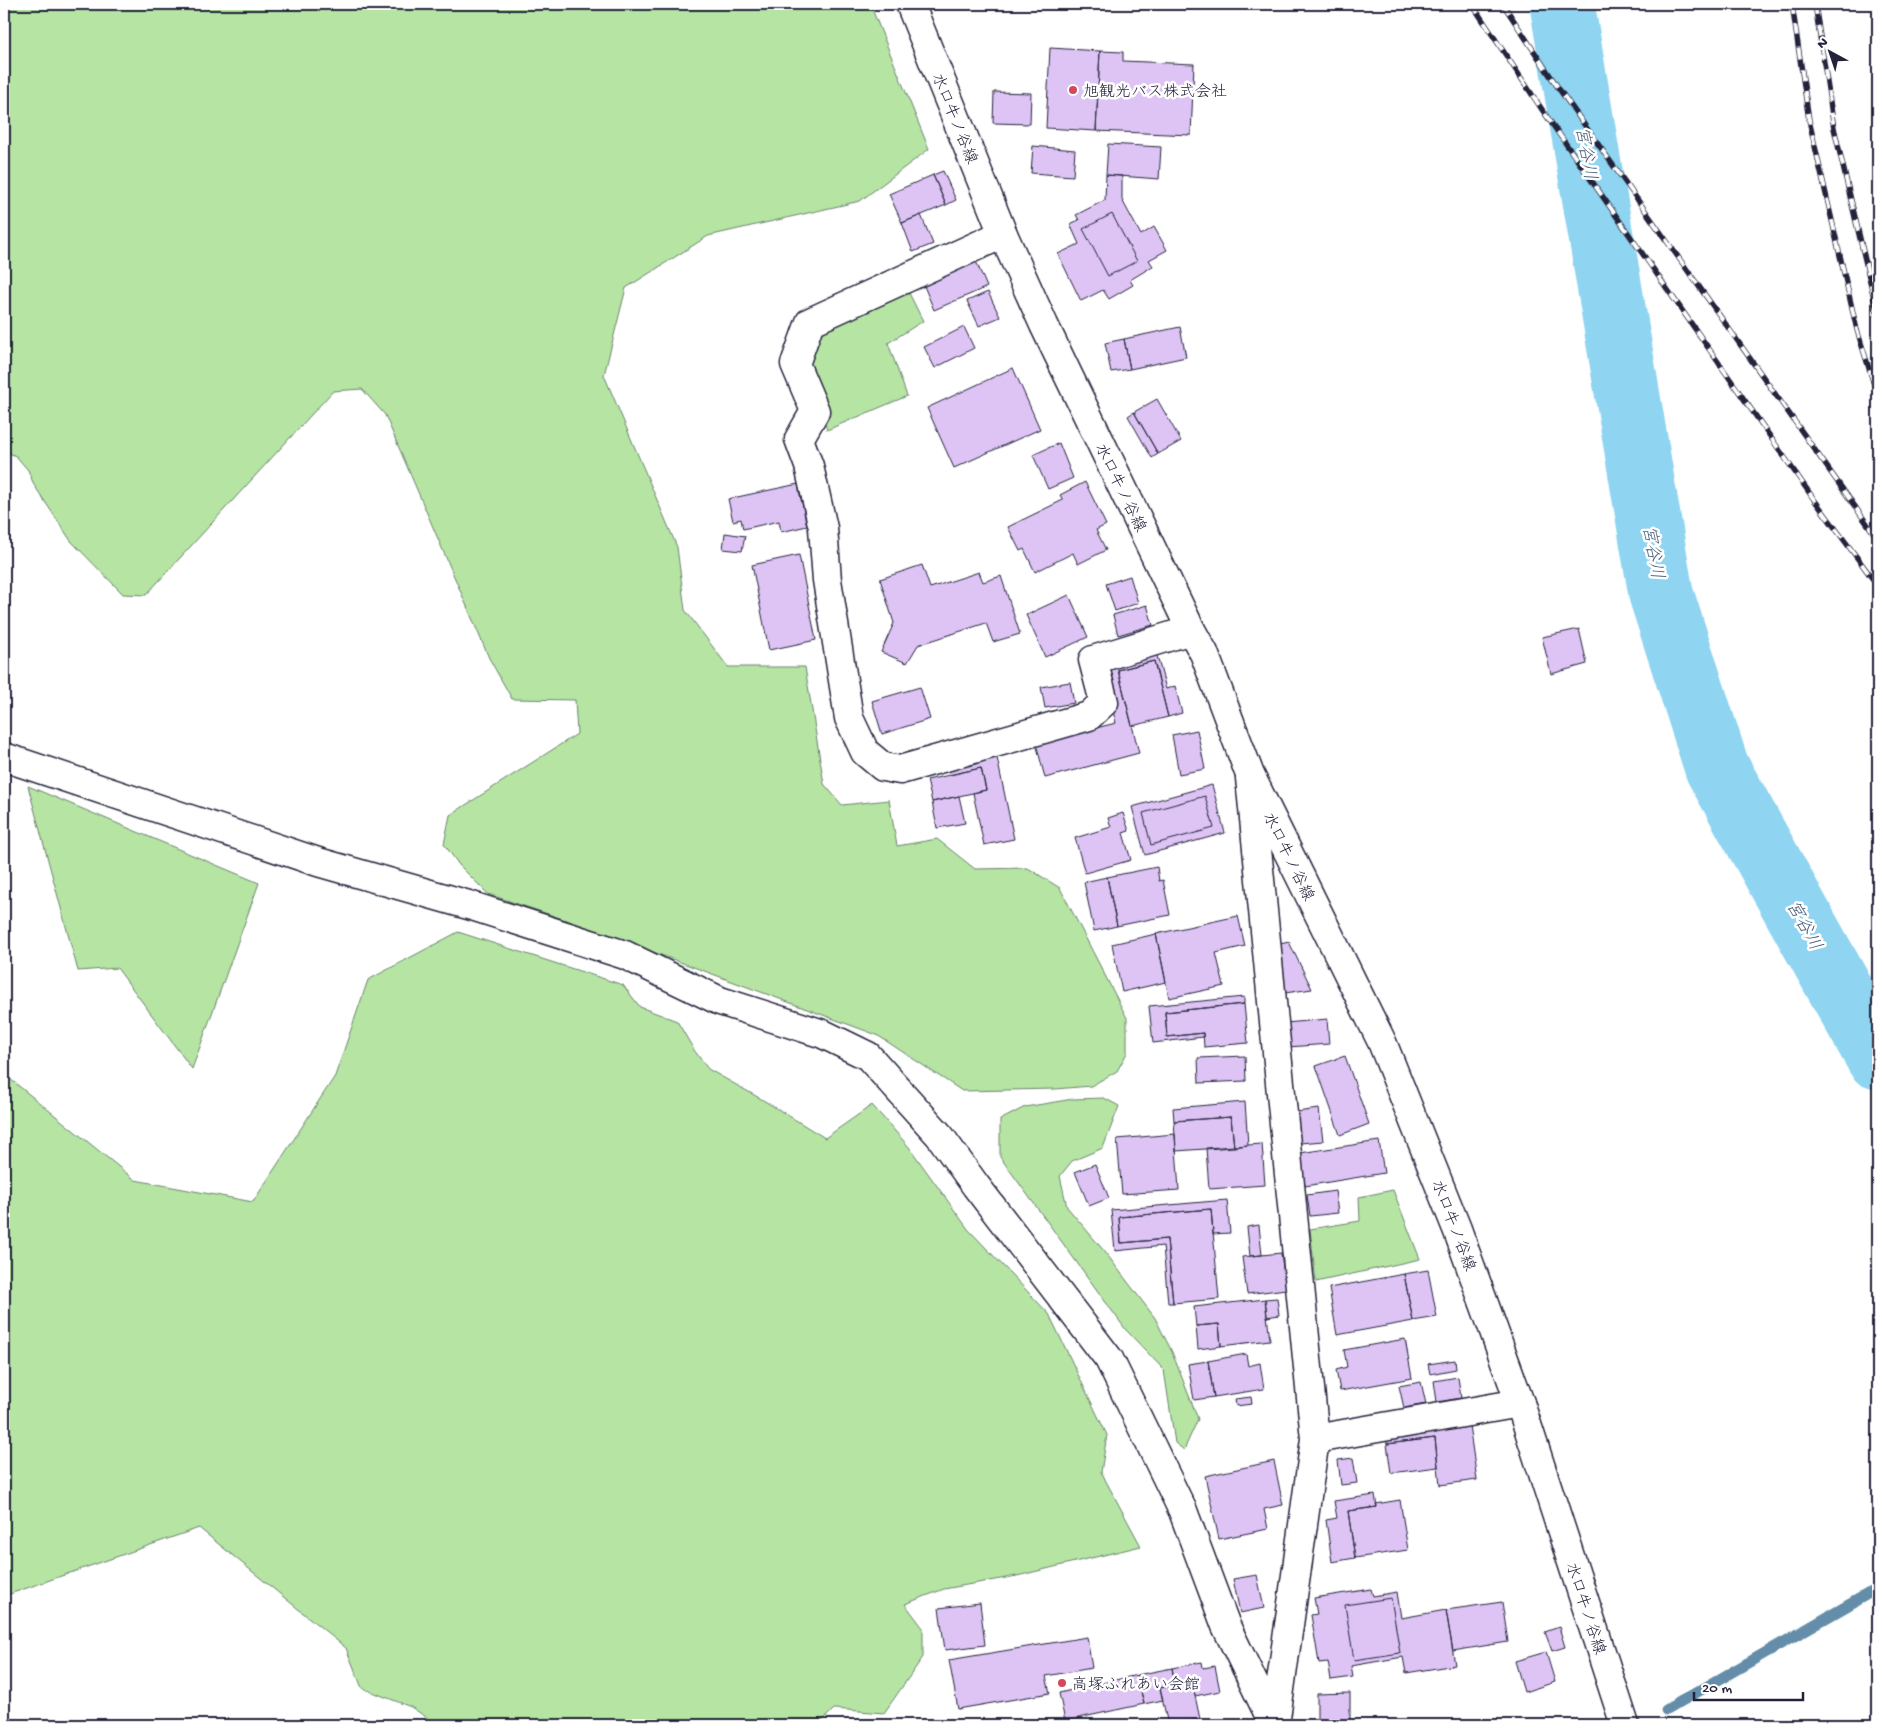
<svg xmlns="http://www.w3.org/2000/svg" width="1882" height="1729" viewBox="0 0 1882 1729" font-family="'Gochi Hand','Klee One',sans-serif">
<style>
.green{fill:#b5e4a3;stroke:#6c836f}
.lines{fill:none;stroke-linecap:round;stroke-linejoin:round}
.stream{stroke:#638da8;stroke-width:11}
.river{stroke:#8fd4f0;stroke-width:65}
.building{fill:#ddc4f4;stroke:#22223b}
.street-casing{stroke:#22223b;stroke-width:31}
.secondary-casing{stroke:#22223b;stroke-width:31}
.street{stroke:#fff;stroke-width:28}
.secondary{stroke:#fff;stroke-width:28}
.rail-casing{stroke:#22223b;stroke-width:5.5}
.rail{stroke:#fff;stroke-width:4;stroke-dasharray:11;stroke-linecap:butt}
.poi-dot{fill:#d1495b;stroke:#fff;stroke-width:2}
.labels{text-anchor:middle;stroke-width:5;stroke-linejoin:round;paint-order:stroke}
.poi-label{font-size:16px;fill:#22223b;stroke:#fff;text-anchor:start}
.street-label{font-size:16px;fill:#22223b;stroke:#fff}
.water-label{font-size:18px;font-style:italic;fill:#48607a;stroke:#fff}
</style>
<rect width="100%" height="100%" fill="#fff"/>
<filter id="ink" filterUnits="userSpaceOnUse"><feTurbulence type="fractalNoise" baseFrequency=".02" numOctaves="2"/><feDisplacementMap in="SourceGraphic" scale="10" xChannelSelector="R" yChannelSelector="G"/><feConvolveMatrix kernelMatrix="1 2 1 2 8 2 1 2 1" color-interpolation-filters="sRGB"/></filter>
<g filter="url(#ink)">
<path class="green" d="M4,4H870L929,149L860,201L708,236L626,288L604,375L677,547L685,610L728,667H805L824,784L842,805L889,800L897,846L937,839L975,869L1028,868L1060,888L1127,1018V1053L1117,1071L1091,1086L1055,1089L962,1091L877,1035L572,922L488,894L459,865L444,844L450,815L577,734L575,700L512,699L489,658L385,415L362,389L333,391L146,595L123,594L71,541L34,485L28,470L16,456L4,451Z
M907,289L923,321L888,343L907,396L827,430L805,361L815,328Z
M28,786L259,883L192,1069L117,968L78,971Z
M458,932L623,985L640,1007L677,1021L694,1050L708,1069L763,1100L825,1138L872,1105L909,1147L968,1229L1049,1314L1107,1435L1101,1472L1141,1546L1017,1576L944,1589L905,1604L923,1628V1657L884,1713L834,1709L818,1725H438L411,1707L362,1688L346,1648L199,1528L4,1596V1074L135,1180L253,1202L335,1076L368,980Z
M1104,1098L1119,1106L1103,1148L1072,1161L1060,1176L1067,1207L1105,1252L1155,1318L1172,1352L1198,1419L1184,1450L1175,1443L1164,1370L1126,1330L1000,1157V1120L1025,1107L1073,1099Z
M1393,1190L1420,1259L1316,1282L1310,1229L1360,1221L1359,1197Z"/>
<g class="lines">
<path class="stream" d="M1877,164L1878,163
M1666,1710L1878,1588"/>
<path class="river" d="M1562,4L1661,594L1717,768L1878,1057"/>
</g>
<path class="building" d="M1050,48L1100,51L1096,131L1046,128Z
M1100,51L1123,52V61L1194,64L1191,135L1096,131Z
M994,92L1031,93L1030,124L993,123Z
M1108,144L1161,147L1159,179L1106,175Z
M1033,146L1075,150L1073,176L1031,173Z
M943,171L956,200L946,205L933,175Z
M933,175L946,205L902,223L889,194Z
M1106,175L1122,176V200L1141,235L1154,227L1167,250L1149,260L1153,266L1130,280L1133,285L1109,299L1103,290L1081,301L1058,254L1079,244L1070,224L1079,220L1076,215L1105,200Z
M1112,214L1137,261L1108,276L1083,229Z
M921,215L933,244L913,252L902,223Z
M975,259L987,287L934,310L922,281Z
M988,292L1000,317L979,326L967,301Z
M964,327L974,348L935,368L924,347Z
M1180,327L1186,357L1130,369L1124,339Z
M1124,339L1130,369L1111,372L1105,343Z
M1013,368L1040,429L954,468L927,408Z
M1157,399L1181,441L1158,454L1134,412Z
M1134,412L1158,454L1152,458L1128,416Z
M1059,443L1073,478L1048,489L1033,455Z
M1085,482L1106,525L1096,530L1106,550L1078,564L1073,553L1035,572L1024,549L1020,551L1008,527L1063,500L1060,495Z
M798,484L807,526L781,532L779,521L743,529L741,519L733,521L728,499Z
M725,533L745,536L742,551L723,549Z
M799,555L816,640L769,650L752,565Z
M922,565L930,588L979,572L983,582L1001,576L1020,634L993,642L986,623L918,645L907,663L881,652L894,623L880,579Z
M1130,576L1138,603L1115,611L1106,584Z
M1069,595L1088,637L1045,657L1026,615Z
M1147,605L1153,625L1118,635L1113,615Z
M1579,629L1587,664L1551,674L1542,637Z
M1156,652L1166,689L1175,686L1182,713L1168,717L1154,661L1118,670L1139,753L1045,778L1036,743L1116,723L1102,667Z
M1154,661L1168,717L1132,726L1118,670Z
M1070,682L1074,703L1045,708L1041,687Z
M920,687L930,719L882,734L872,701Z
M1197,730L1205,769L1179,774L1172,735Z
M996,753L1014,839L984,845L973,793L986,790L981,768L949,775L946,763Z
M981,768L986,790L932,802L927,780Z
M1212,785L1225,833L1145,855L1132,807Z
M959,796L965,823L937,828L932,802Z
M1205,796L1214,828L1151,845L1143,813Z
M1123,813L1129,831L1123,833L1131,860L1085,873L1075,838L1111,827L1108,818Z
M1157,867L1159,881L1163,880L1170,915L1117,926L1107,877Z
M1107,877L1117,926L1094,931L1084,882Z
M1238,916L1245,946L1216,953L1224,986L1169,998L1156,934Z
M1156,934L1166,982L1122,992L1112,944Z
M1289,942L1312,989L1285,993L1280,944Z
M1244,997V1004L1165,1012L1167,1037L1203,1033V1037L1153,1043L1149,1006Z
M1244,1004L1248,1043L1204,1047L1203,1033L1167,1037L1165,1012Z
M1327,1019L1329,1044L1288,1047L1286,1023Z
M1245,1056L1246,1081L1199,1083L1198,1058Z
M1345,1056L1369,1124L1340,1135L1316,1066Z
M1245,1102L1248,1145L1234,1147L1231,1117L1174,1121L1173,1108Z
M1319,1109L1323,1141L1300,1143L1296,1112Z
M1231,1117L1234,1147L1176,1151L1174,1121Z
M1175,1134L1179,1190L1122,1194L1117,1139Z
M1379,1141L1384,1173L1305,1186L1300,1153Z
M1262,1144L1265,1185L1209,1189L1206,1148Z
M1095,1164L1109,1198L1089,1206L1075,1172Z
M1335,1191L1338,1213L1310,1216L1307,1195Z
M1227,1200L1230,1233L1213,1234L1211,1209L1119,1217L1121,1243L1167,1239L1173,1303H1168L1163,1246L1115,1251L1111,1210Z
M1211,1209L1219,1299L1173,1303L1167,1239L1121,1243L1119,1217Z
M1259,1225L1262,1255L1250,1256L1247,1227Z
M1281,1253L1286,1289L1247,1294L1242,1257Z
M1428,1270L1437,1317L1413,1321L1404,1274Z
M1404,1274L1413,1321L1337,1335L1329,1288Z
M1277,1298L1279,1315L1267,1317L1265,1299Z
M1265,1299L1270,1340L1221,1346L1219,1324L1196,1326L1194,1307Z
M1219,1324L1221,1346L1198,1349L1196,1326Z
M1405,1339L1412,1378L1340,1391L1336,1370L1347,1367L1344,1350Z
M1246,1354L1248,1366L1260,1363L1264,1389L1214,1397L1208,1361Z
M1455,1360L1456,1369L1430,1374L1428,1364Z
M1208,1361L1214,1397L1194,1400L1188,1364Z
M1458,1377L1461,1398L1437,1402L1434,1381Z
M1421,1382L1426,1404L1404,1408L1399,1386Z
M1251,1397L1252,1404L1236,1406L1235,1399Z
M1469,1425L1477,1480L1440,1485L1435,1438L1387,1444L1386,1436Z
M1435,1438L1438,1467L1391,1473L1387,1444Z
M1353,1458L1357,1483L1341,1485L1338,1460Z
M1274,1461L1283,1505L1264,1509L1268,1529L1219,1539L1205,1476Z
M1375,1495L1377,1507L1348,1511L1355,1558L1332,1562L1326,1520L1337,1518L1334,1501Z
M1400,1500L1408,1550L1355,1558L1348,1511L1377,1507L1376,1504Z
M1257,1575L1264,1608L1240,1613L1233,1579Z
M1371,1589L1373,1596L1397,1592L1401,1618L1446,1610L1455,1665L1406,1673L1403,1657L1351,1666L1353,1677L1331,1680L1328,1662L1319,1663L1311,1615L1317,1614L1314,1598Z
M1391,1598L1400,1653L1354,1660L1345,1605Z
M1502,1602L1508,1642L1453,1651L1446,1610Z
M980,1603L985,1645L945,1650L939,1608Z
M1559,1627L1565,1647L1552,1651L1545,1632Z
M1087,1637L1092,1668L1046,1676L1050,1693L958,1709L949,1660Z
M1546,1652L1555,1682L1524,1692L1515,1661Z
M1202,1662L1203,1668L1215,1666L1220,1691L1195,1696L1192,1682L1175,1685L1172,1668Z
M1172,1668L1175,1685L1160,1688L1163,1700L1144,1704L1137,1675Z
M1137,1675L1144,1704L1065,1721L1059,1693Z
M1192,1682L1200,1719L1168,1725L1160,1688Z
M1350,1693V1725H1317V1694Z"/>
<g class="lines">
<defs>
<path id="street" d="M1003,234L810,322L795,364L815,411L799,439L809,466L823,528L827,580L849,718L865,752L883,767L900,770L1089,716L1104,702L1093,660L1191,630
M4,757L318,862L472,906L625,955L720,1001L823,1034L868,1056L940,1136L976,1186L1109,1359L1183,1511L1226,1626L1274,1725
M1250,778L1315,1439L1275,1725
M1315,1439L1520,1403"/>
<path id="secondary" d="M910,4L1003,234L1044,325L1191,630L1204,653L1250,775L1382,1042L1457,1229L1520,1403L1625,1725"/>
</defs>
<use href="#street" class="street-casing"/>
<use href="#secondary" class="secondary-casing"/>
<use href="#street" class="street"/>
<use href="#secondary" class="secondary"/>
<defs>
<path id="rail" d="M1472,4L1543,111L1813,498L1878,586
M1503,4L1559,89L1878,539
M1792,4L1809,120L1857,330L1878,397
M1815,4L1834,128L1878,315"/>
</defs>
<use href="#rail" class="rail-casing"/>
<use href="#rail" class="rail"/>
</g>
</g>
<g class="poi-dot">
<circle cx="1073" cy="90" r="5"/>
<circle cx="1062" cy="1683" r="5"/>
</g>
<g class="labels">
<g class="poi-label">
<text x="1083" y="96">旭観光バス株式会社</text>
<text x="1072" y="1689">高塚ふれあい会館</text>
</g>
<g class="street-label">
<text transform="translate(956 118) rotate(68)" y="6">水口牛ノ谷線</text>
<text transform="translate(1122 487) rotate(64)" y="6">水口牛ノ谷線</text>
<text transform="translate(1290 856) rotate(64)" y="6">水口牛ノ谷線</text>
<text transform="translate(1455 1225) rotate(69)" y="6">水口牛ノ谷線</text>
<text transform="translate(1587 1608) rotate(72)" y="6">水口牛ノ谷線</text>
</g>
<g class="water-label">
<text transform="translate(1587 153) rotate(80)" y="6">宮谷川</text>
<text transform="translate(1654 552) rotate(80)" y="6">宮谷川</text>
<text transform="translate(1805 925) rotate(61)" y="6">宮谷川</text>
</g>
</g>
<rect width="1882" height="1729" fill="none" stroke="#fff" stroke-width="20"/>
<rect x="10" y="10" width="1862" height="1709" fill="none" stroke="#22223b" stroke-width="2" filter="url(#ink)"/>
<g transform="translate(1830 52) rotate(320)" stroke="#ffffff" stroke-width="4" paint-order="stroke">
<path d="M0-4L9 19L0 12L-9 19Z" fill="#22223b"/>
<text y="-8" font-size="14" font-weight="bold" text-anchor="middle" fill="#22223b">N</text>
</g>
<path d="M1694 1692v8h109v-8" fill="none" stroke="#22223b" stroke-width="2.5"/>
<text x="1702" y="1692" font-size="15" fill="#22223b" stroke="#ffffff" stroke-width="4" paint-order="stroke">20 m</text>
</svg>
